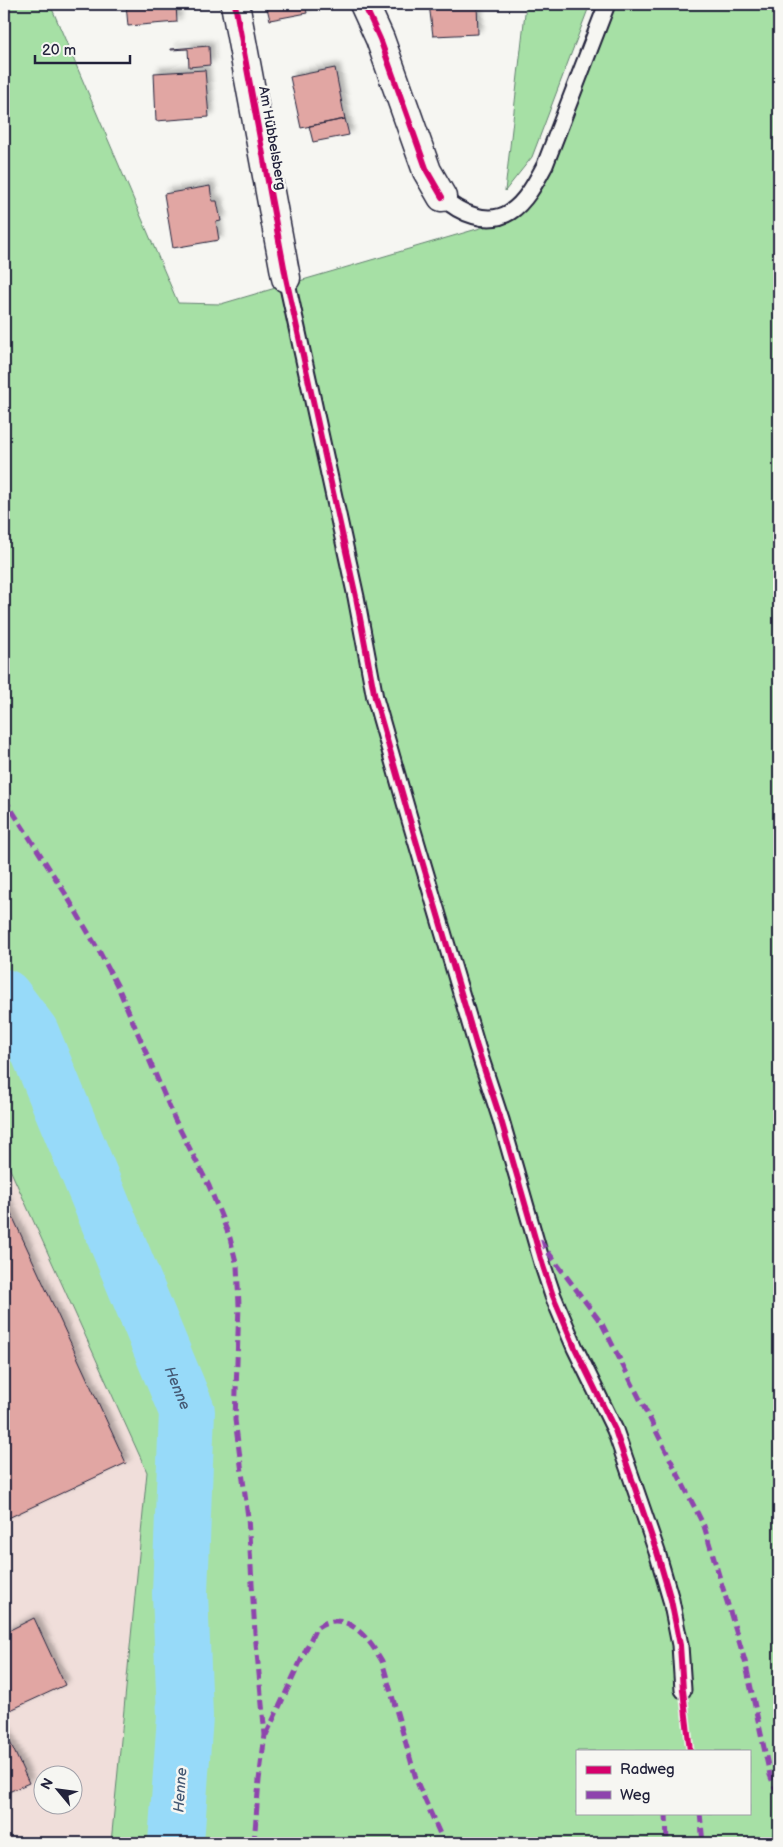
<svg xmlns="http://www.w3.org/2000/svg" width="783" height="1847" viewBox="0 0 783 1847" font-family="'Balsamiq Sans',sans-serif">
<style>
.built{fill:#f0deda;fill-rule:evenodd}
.green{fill:#a6e0a5;stroke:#648170;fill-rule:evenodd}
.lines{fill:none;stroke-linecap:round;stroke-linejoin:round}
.river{stroke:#97daf9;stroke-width:56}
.building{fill:#e1a6a3;stroke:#22223b;filter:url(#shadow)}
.lane-casing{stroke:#22223b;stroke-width:19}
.street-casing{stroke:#22223b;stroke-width:31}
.lane{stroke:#f6f6f2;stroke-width:15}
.street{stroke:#f6f6f2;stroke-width:28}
.quiet{stroke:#8e44ad;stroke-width:5;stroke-dasharray:10 5;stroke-linecap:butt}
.cycleway-casing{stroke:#f6f6f2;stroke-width:9}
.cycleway{stroke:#d6006c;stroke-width:6}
.labels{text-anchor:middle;stroke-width:5;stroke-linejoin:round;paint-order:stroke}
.street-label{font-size:14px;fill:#22223b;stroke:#f6f6f2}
.water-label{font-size:15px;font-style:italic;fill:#455974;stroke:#f6f6f2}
</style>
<defs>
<filter id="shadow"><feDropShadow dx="4.5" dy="-4.5" stdDeviation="2.5" flood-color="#0004"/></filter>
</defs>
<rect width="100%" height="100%" fill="#f6f6f2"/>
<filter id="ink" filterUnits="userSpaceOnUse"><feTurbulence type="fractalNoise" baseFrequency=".02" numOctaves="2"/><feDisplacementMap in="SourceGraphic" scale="10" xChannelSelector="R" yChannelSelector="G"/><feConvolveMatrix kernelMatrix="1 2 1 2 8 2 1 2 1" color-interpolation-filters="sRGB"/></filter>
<g filter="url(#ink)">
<path class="built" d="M4,1156L147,1472L111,1843H4ZM42,1774H72V1804H42Z"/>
<path class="green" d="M4,4H50L178,303L221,304L518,217L545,164L606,4H779V1843H111L147,1472L4,1156ZM577,1751H749V1813H577Z
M526,4H590L532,157L505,191Z"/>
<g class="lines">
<path class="river" id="s1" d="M4,997L31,1033L187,1411L180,1593L185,1716L176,1843"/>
</g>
<path class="building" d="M126,4H176L177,22L128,26Z
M266,4H305L307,13L270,20Z
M429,4H477L478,34L433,36Z
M209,46L210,65L189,67L188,49L171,50V49Z
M335,68L345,119L301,128L290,77Z
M205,70L209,117L156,121L154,73Z
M345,119L349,135L313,142L309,126Z
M210,186L212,201H217L221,221L216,222L219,240L173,248L164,194Z
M4,1198L126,1463L4,1520Z
M34,1618L65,1685L4,1713V1633Z
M4,1729L29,1783L4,1794Z"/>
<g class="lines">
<defs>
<path id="lane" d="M442,197C459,213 488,226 510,212C526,202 537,180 545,165L607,4
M286,278L356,597L375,698L409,817L477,1047L501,1120L543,1266L553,1296L575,1348L615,1430L657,1552L671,1600L680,1645L683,1690"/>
<path id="street" d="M235,4L286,278
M364,4L380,39L427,171L442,197"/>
</defs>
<use href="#lane" class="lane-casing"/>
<use href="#street" class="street-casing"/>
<use href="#lane" class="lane"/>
<use href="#street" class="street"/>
<path class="quiet" d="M4,798L65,893L99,951L118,987L175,1120L209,1186L230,1238L237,1266L239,1305L235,1420L248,1517L255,1633L265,1735L259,1780L254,1843
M539,1240L602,1324L704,1526L745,1661L770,1775L779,1797
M266,1735L316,1628C345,1607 368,1637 382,1661L417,1782L444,1843
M666,1813L667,1843
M700,1813L703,1843"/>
<defs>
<path id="cycleway" d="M235,4L286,278L356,597L375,698L409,817L477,1047L501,1120L543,1266L553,1296L575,1348L615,1430L657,1552L671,1600L680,1645L683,1690L690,1751
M364,4L380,39L427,171L442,197"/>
</defs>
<use href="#cycleway" class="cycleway-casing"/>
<use href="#cycleway" class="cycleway"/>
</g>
</g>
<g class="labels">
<g class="street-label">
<text transform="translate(273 138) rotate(80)" y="5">Am Hübbelsberg</text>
</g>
<g class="water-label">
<text dy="5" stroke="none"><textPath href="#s1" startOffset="429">Henne</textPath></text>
<text transform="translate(180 1790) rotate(-86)" y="5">Henne</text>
</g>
</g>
<rect width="783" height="1847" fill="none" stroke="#f6f6f2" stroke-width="20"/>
<rect x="10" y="10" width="763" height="1827" fill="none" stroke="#22223b" stroke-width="2" filter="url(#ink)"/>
<rect x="576" y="1750" width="175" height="65" fill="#f6f6f2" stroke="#a1a1a9"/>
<rect x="586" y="1766" width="25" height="8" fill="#d6006c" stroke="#a1a1a9"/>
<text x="620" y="1774" font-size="15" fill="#22223b">Radweg</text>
<rect x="586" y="1791" width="25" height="8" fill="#8e44ad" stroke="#a1a1a9"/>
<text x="620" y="1800" font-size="15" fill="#22223b">Weg</text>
<g transform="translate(58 1790) rotate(299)"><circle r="24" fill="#f6f6f2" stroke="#a1a1a9"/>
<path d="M0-4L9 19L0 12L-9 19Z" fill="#22223b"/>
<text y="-8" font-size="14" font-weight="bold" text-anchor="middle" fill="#22223b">N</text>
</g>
<path d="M35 55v8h95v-8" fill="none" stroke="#22223b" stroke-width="2.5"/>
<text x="42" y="55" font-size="15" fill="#22223b" stroke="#f6f6f2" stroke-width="4" paint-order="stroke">20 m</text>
</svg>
